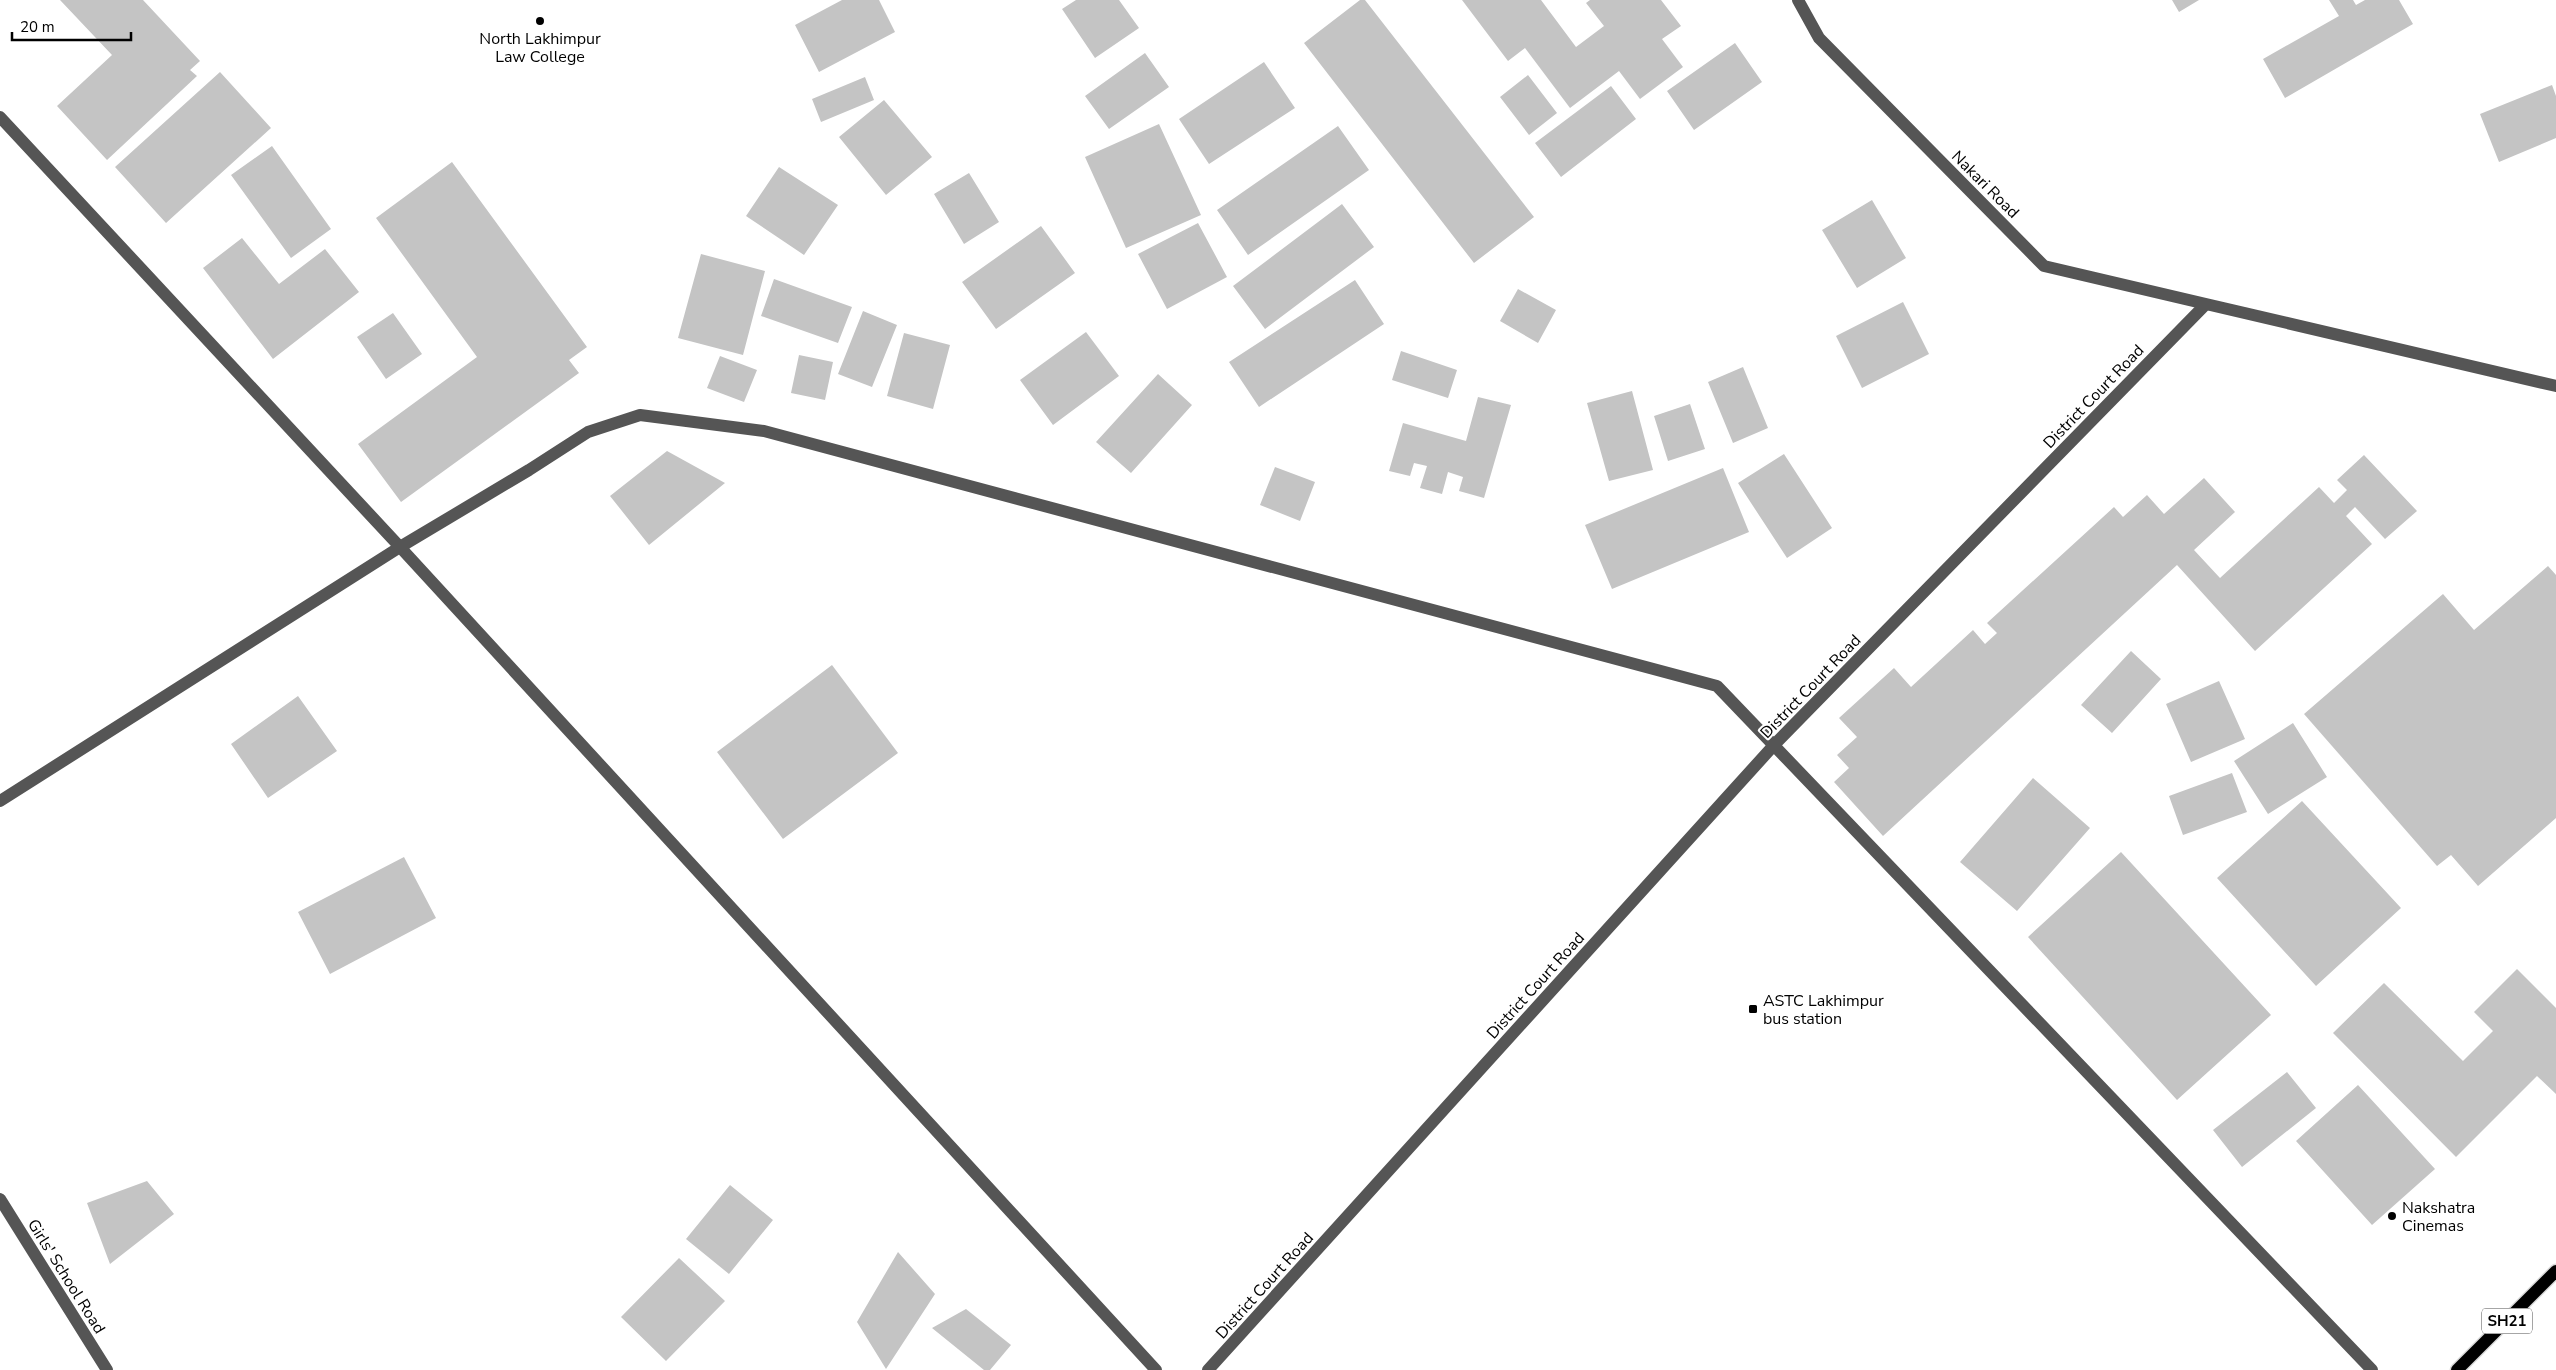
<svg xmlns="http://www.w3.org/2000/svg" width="2556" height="1370" viewBox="0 0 2556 1370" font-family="'Nunito Sans',sans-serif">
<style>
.building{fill:#c4c4c4}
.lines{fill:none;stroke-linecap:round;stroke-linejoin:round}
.major-casing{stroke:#dbdbdb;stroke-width:15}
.minor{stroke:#555;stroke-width:12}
.major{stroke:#000;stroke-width:12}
.poi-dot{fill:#000;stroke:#fff;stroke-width:2}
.labels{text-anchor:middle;stroke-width:4;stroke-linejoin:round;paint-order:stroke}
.shield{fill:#fff;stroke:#4c4c4c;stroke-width:1}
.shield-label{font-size:15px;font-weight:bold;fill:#000}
.poi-label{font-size:16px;fill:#000;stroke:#fff;text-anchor:start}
.street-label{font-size:16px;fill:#000;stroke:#fff}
</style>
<rect width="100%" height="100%" fill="#fff"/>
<path class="building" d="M60,0H143L200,61L190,70L197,76L107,160L57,106L112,55Z
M842,0H879L895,32L819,72L795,25Z
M1076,0H1119L1139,28L1095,58L1062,9Z
M1360,0H1365L1534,217L1474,263L1304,43Z
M1462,0H1541L1576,47L1604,26L1586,3L1590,0H1661L1681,26L1662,39L1683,67L1640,99L1619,71L1570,108L1525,48L1508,61Z
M2172,0H2199L2179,12Z
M2329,0H2353L2356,5L2365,0H2399L2413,24L2285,98L2263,59L2339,16Z
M1735,43L1762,82L1694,130L1667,91Z
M1145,53L1169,87L1109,129L1085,96Z
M1264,62L1295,108L1209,164L1179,119Z
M220,72L271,128L166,223L115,167Z
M1528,75L1557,113L1529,135L1500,97Z
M865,77L874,100L821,122L812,99Z
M2552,85L2556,96V138L2499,162L2480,114Z
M1611,86L1636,119L1561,177L1535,143Z
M884,100L932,157L886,195L839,137Z
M1159,124L1201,215L1126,248L1085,157Z
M1338,126L1369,170L1248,255L1217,210Z
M272,146L331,229L291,258L231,175Z
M452,162L587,347L569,360L579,373L401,502L358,444L477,357L376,218Z
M779,167L838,205L804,255L746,216Z
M969,173L999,222L964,244L934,194Z
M1872,200L1906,258L1857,288L1822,230Z
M1342,204L1374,247L1265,329L1233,286Z
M1198,223L1227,277L1167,309L1138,254Z
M1041,226L1075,273L996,329L962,282Z
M242,238L279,284L325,249L359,292L273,359L203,268Z
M701,254L765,271L743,355L678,338Z
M774,279L852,307L838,343L761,316Z
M1355,280L1384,324L1259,407L1229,362Z
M1518,289L1556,310L1538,343L1500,321Z
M1903,302L1929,354L1862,388L1836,336Z
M863,311L897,325L872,387L838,374Z
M393,313L422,354L386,379L357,337Z
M1086,332L1119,376L1053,425L1020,380Z
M904,333L950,345L933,409L887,396Z
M1401,351L1457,370L1448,398L1392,380Z
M799,355L833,362L825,400L791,393Z
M720,356L757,370L744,402L707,388Z
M1743,367L1768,428L1733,443L1708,382Z
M1158,374L1192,405L1131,473L1096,442Z
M1632,391L1653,470L1609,481L1587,403Z
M1478,397L1511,405L1484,498L1459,491L1463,477L1448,472L1442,494L1420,488L1427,466L1414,463L1410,476L1389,471L1403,423L1466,441Z
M1690,404L1705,449L1668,461L1654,416Z
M667,451L725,483L649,545L610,496Z
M1784,454L1832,528L1787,558L1738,483Z
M2364,455L2417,511L2385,539L2355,507L2346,516L2372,544L2255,651L2177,565L1883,836L1834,782L1849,768L1837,755L1857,737L1839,718L1894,668L1911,687L1973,630L1985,644L1997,633L1987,623L2114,507L2123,517L2147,495L2164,514L2204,478L2235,512L2194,550L2220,578L2319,487L2334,503L2347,490L2337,480Z
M1275,467L1315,482L1300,521L1260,505Z
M1723,468L1749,532L1612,589L1585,525Z
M2548,566L2556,575V818L2478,886L2451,855L2437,866L2304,714L2443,594L2474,630Z
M2131,651L2161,679L2112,733L2081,705Z
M832,665L898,753L783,839L717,752Z
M2219,681L2245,739L2191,762L2166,704Z
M298,696L337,751L268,798L231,744Z
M2293,723L2327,777L2268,814L2234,761Z
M2232,773L2247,812L2183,835L2169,796Z
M2033,778L2090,828L2017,911L1960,862Z
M2302,801L2401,908L2316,986L2217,878Z
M2121,852L2271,1015L2177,1100L2028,937Z
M404,857L436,918L330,974L298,912Z
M2517,969L2556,1008V1094L2537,1076L2456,1157L2333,1033L2384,983L2463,1061L2493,1031L2474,1012Z
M2287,1072L2316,1108L2242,1167L2213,1130Z
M2358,1085L2435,1169L2372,1225L2296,1141Z
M147,1181L174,1214L110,1264L87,1203Z
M730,1185L773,1220L729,1274L686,1239Z
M898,1252L935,1294L886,1369L857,1322Z
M679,1258L725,1301L666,1361L621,1317Z
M966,1309L1011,1345L990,1370H984L932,1328Z"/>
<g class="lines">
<defs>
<path id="major" d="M2457,1370L2556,1271"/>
</defs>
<use href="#major" class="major-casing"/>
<path class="minor" d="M1798,0L1819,38L2044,266L2206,304
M0,117L400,547L1156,1370
M0,801L400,547L529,470L588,432L640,415L764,431L1717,686L2372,1370
M0,1199L107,1370
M1208,1370L1775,744L2206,304L2556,386"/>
<use href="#major" class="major"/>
</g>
<g class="poi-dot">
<circle cx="540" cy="21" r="5"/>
<rect x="1748" y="1004" width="10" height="10" rx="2.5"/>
<circle cx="2392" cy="1216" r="5"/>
</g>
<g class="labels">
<rect class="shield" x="2482" y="1308.5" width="50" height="25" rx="4"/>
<g class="shield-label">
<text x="2507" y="1326">SH21</text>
</g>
<g class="poi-label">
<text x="540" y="44" text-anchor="middle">North Lakhimpur<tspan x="540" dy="18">Law College</tspan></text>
<text x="1763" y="1006">ASTC Lakhimpur<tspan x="1763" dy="18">bus station</tspan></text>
<text x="2402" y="1213">Nakshatra<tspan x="2402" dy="18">Cinemas</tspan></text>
</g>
<g class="street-label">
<text transform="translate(1986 184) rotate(45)" y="6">Nakari Road</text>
<text transform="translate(2093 396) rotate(-46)" y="6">District Court Road</text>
<text transform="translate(1810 686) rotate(-46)" y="6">District Court Road</text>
<text transform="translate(1535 985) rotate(-48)" y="6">District Court Road</text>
<text transform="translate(67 1276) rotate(58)" y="6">Girls' School Road</text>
<text transform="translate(1264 1285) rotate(-48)" y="6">District Court Road</text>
</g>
</g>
<path d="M12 32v8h119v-8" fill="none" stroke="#000000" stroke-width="2.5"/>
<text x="20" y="32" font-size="15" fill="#000000" stroke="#ffffff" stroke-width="4" paint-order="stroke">20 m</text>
</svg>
